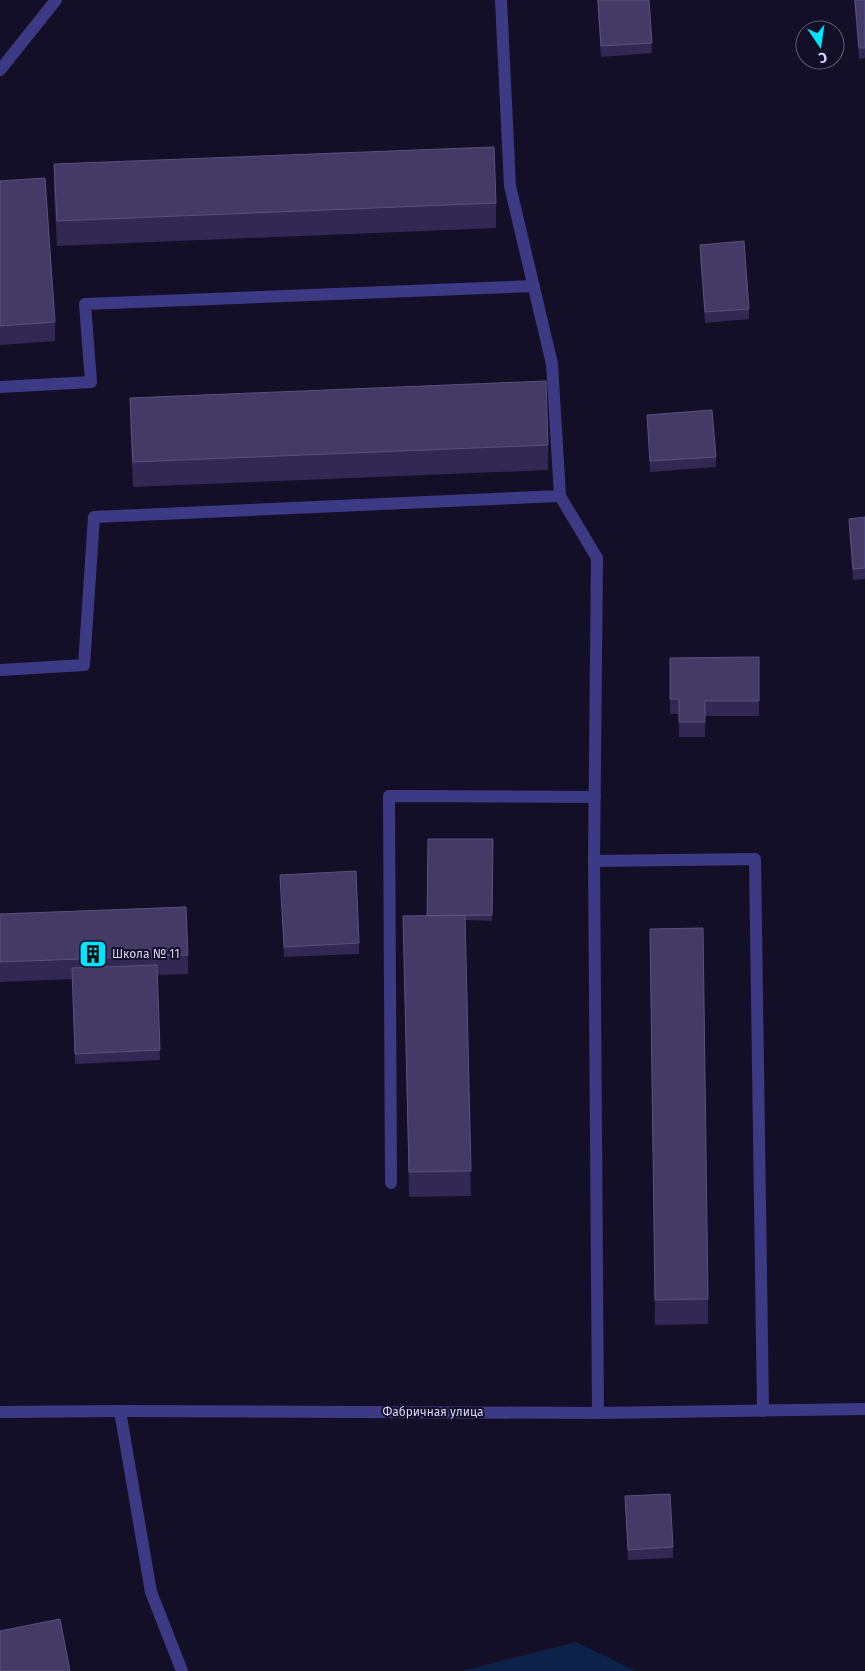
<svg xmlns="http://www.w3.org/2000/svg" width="865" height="1671" viewBox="0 0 865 1671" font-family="'Fira Sans',sans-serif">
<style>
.water{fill:#0c2248}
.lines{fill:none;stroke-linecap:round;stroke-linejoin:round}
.lane{stroke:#3d3a85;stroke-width:12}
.street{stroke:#3d3a85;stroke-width:12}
.wall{fill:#312854}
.building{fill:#433a66;stroke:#5a527e}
.labels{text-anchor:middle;stroke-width:4;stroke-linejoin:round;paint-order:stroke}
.poi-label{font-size:12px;fill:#d9d4ff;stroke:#130f26;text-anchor:start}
.street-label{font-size:12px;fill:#d9d4ff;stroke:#130f26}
</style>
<rect width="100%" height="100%" fill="#130f26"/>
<path class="water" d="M576,1642L636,1671H462Z"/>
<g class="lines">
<path class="lane" d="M501,0L510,186L552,364L560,496L597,558L594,861L598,1413
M0,70L56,0
M0,387L91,382L85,304L534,286
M0,670L84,665L94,517L560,496
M594,861L755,859L763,1411
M391,1183L389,796L595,797
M120,1411L151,1592L182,1671"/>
<path class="street" d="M0,1412L120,1411L598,1413L865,1409"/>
</g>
<path class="wall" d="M597,0H649L652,53L601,57Z
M854,0H865V58L859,59Z
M54,164L496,203V228L57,246L54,190Z
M0,181L55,322V341L0,345Z
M700,245L749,309V319L705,323L700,256Z
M130,398L548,445V470L133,487L130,423Z
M647,415L716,457V467L650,472Z
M865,517V579L853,580L849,530V519Z
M759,657V716H705V737H679V714H670V658Z
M493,839L492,921L465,920L471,1196L409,1197L403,916H427Z
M280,875L359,943V954L284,957Z
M0,914L188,955V974L157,975L160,1060L75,1064L72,979L0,982Z
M650,929L708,1299V1324L655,1325Z
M625,1496L673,1547V1558L628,1560Z"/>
<path class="building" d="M598,0H649L652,43L601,46Z
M855,0H865V48H859Z
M494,147L496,203L57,221L54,164Z
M45,178L55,322L0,326V181Z
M744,241L749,309L705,312L700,245Z
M546,381L548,445L133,462L130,398Z
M712,410L716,457L650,461L647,415Z
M865,517V568L853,569L849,519Z
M759,657V701H705V722H679V699H670V658Z
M428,839H493L492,915L427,916Z
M356,871L359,943L284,947L280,875Z
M186,907L188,955L0,962V914Z
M465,915L471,1171L409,1172L403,916Z
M703,928L708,1299L655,1300L650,929Z
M157,965L160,1050L75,1054L72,968Z
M670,1494L673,1547L628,1550L625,1496Z
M60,1619L70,1671H0V1631Z"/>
<defs>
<symbol id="building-square" viewBox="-11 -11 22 22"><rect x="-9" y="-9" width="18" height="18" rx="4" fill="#00e5ff" stroke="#130f26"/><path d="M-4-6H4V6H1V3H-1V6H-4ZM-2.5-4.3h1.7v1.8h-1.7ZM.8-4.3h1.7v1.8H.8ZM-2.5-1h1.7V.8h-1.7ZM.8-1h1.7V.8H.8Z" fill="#111"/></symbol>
</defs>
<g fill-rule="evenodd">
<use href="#building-square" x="77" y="938" width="32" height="32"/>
</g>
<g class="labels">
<g class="poi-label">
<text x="112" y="958">Школа № 11</text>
</g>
<g class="street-label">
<text x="433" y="1416">Фабричная улица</text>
</g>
</g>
<g transform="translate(820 45) rotate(167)"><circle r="24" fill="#130f26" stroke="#625e7d"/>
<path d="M0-4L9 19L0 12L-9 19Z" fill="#00e5ff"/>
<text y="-8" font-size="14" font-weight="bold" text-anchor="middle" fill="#d9d4ff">С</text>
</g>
</svg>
